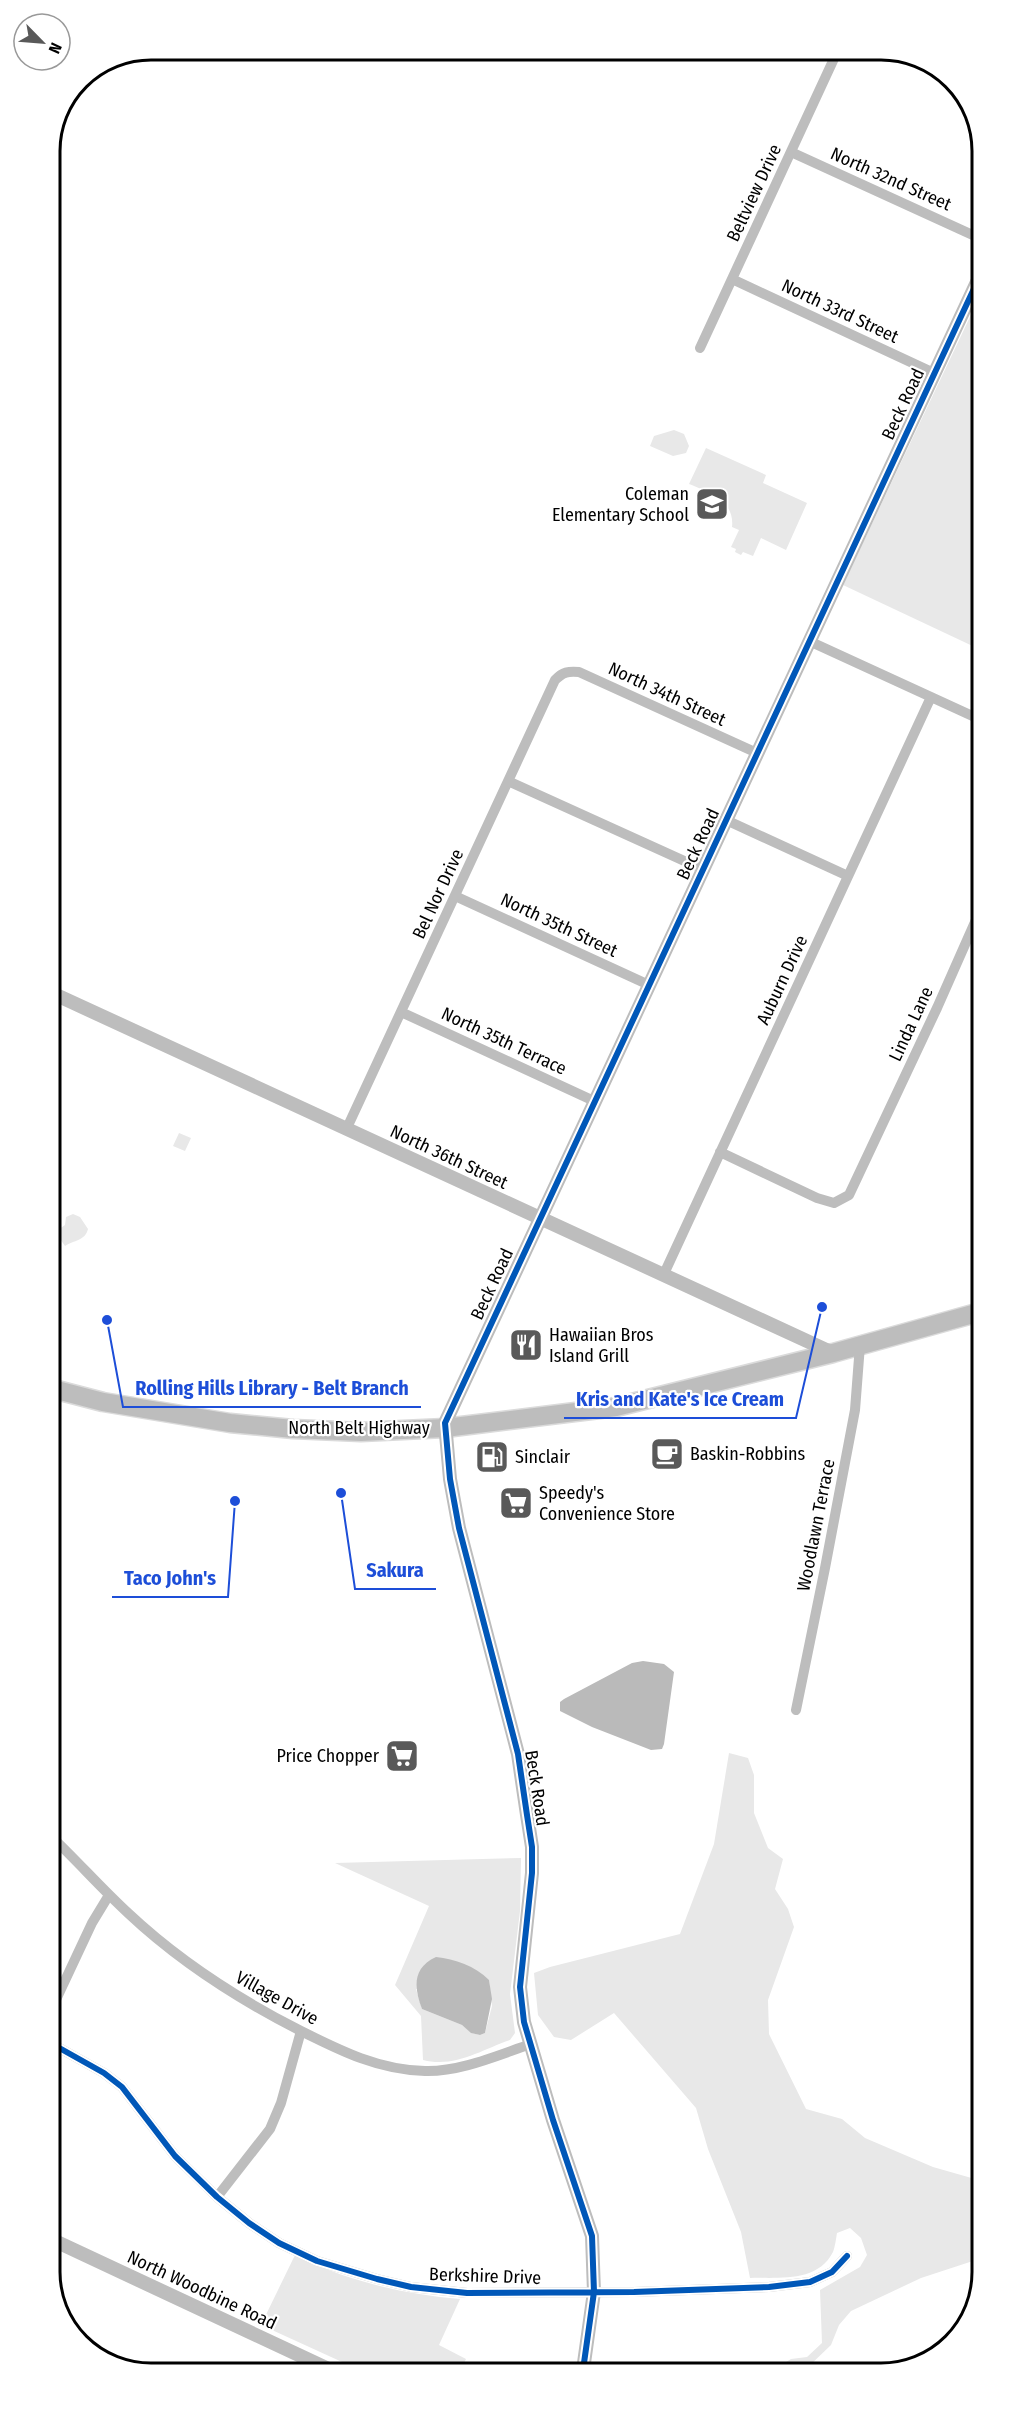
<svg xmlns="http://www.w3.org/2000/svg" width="1032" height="2423" viewBox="0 0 1032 2423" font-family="'Fira Sans Condensed',sans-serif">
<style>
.green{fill:#e8e8e8;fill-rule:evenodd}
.water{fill:#bababa}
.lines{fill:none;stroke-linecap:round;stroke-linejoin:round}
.primary-casing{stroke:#dbdbdb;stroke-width:21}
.minor{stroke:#bdbdbd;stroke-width:10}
.tertiary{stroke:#bdbdbd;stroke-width:14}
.primary{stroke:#bdbdbd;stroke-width:18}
.cycleway-casing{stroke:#fff;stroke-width:10}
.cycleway{stroke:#0057b8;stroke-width:6}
.labels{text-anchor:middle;stroke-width:4.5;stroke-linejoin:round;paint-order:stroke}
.street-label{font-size:18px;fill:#000;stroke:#fff}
.poi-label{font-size:18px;fill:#000;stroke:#fff;text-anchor:start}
.rim{fill:none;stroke:#000;stroke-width:3}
.leader{fill:none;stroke:#1d4ed8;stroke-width:2}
.callout-dot{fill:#1d4ed8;stroke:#fff;stroke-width:2}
.callout-label{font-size:20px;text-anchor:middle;font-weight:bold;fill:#1d4ed8;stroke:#fff;stroke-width:4.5;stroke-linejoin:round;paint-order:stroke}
</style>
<rect width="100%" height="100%" fill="#fff"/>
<path class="green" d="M978,300L979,649L843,585Z
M674,430L684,434L689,446L686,453L673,456L650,446L654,436Z
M706,448L766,475L763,483L807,503L786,550L761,538L753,556L743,552L741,555L735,552L736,549L731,547L739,530L732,527C735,501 709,492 689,484Z
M179,1133L191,1138L185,1151L173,1146Z
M73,1214L80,1217L88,1229C85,1241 74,1240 65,1246L55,1232L65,1225L66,1217Z
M729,1753L748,1758L754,1775V1813L768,1848L783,1859L775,1889L788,1909L794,1927L768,2000L769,2034L806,2109L842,2119L865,2138L933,2167L982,2181V2258L921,2278L851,2311L839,2325L831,2345L806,2369H775L791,2359L807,2357L822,2343L820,2290L860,2267L867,2255L861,2238L850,2228L837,2233C836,2239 835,2247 833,2252C817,2283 779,2277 750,2278L741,2232L708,2149L696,2108L614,2013L571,2040L554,2037L538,2015L534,1973L550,1967L680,1934L714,1844Z
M521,1858L520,1911L510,1994L515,2033L510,2040C481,2050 455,2068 423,2060L421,2016L395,1985L429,1906L335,1863ZM489,1980L492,2006L485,2033L480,2035L472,2033L462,2025L422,2009L416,1989Z
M295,2255C347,2281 402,2294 460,2299L439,2345L466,2359L460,2371L364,2372L261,2325Z"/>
<path class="water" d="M643,1661L664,1664L674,1672L664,1744L662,1749L651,1750L592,1727L560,1711V1702L564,1699L632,1663Z
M436,1957C455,1959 475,1966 489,1980L492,1999L485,2033L480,2035L471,2033L462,2025L422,2009C414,1988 412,1968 436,1957Z"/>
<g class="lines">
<defs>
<path id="primary" d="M53,1389L103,1402L230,1423L293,1429L361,1432L445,1428L616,1407L833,1353L980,1312"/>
</defs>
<use href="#primary" class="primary-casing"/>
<path class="minor" d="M918,61L945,73
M791,152L977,237
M732,279L934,373
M700,348L838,50
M809,641L979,719
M508,781L702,869
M726,820L848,876
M455,896L649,985
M401,1012L594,1101
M346,1130L555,680C563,672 568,671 579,672L757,753
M720,1152L817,1198L834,1203L849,1195L937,1008L979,913
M663,1276L931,697
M796,1710L825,1568L855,1410L860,1345
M54,1839C79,1863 102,1889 128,1913C179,1961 238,1999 301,2031C341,2051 379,2070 425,2071C460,2072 498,2055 531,2044
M54,2004L92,1923L109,1895
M54,2045L104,2073L122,2087L175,2156L217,2197L249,2223L279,2243L317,2261L377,2279L411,2287L467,2293L634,2292L769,2287L810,2282L832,2272L847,2256
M217,2197L270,2129L281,2103L301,2031"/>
<path class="tertiary" d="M52,993L833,1353
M55,2241L335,2372
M583,2370L594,2292L592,2236L553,2120L524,2022L520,1987L532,1873V1847L527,1815L518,1754L459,1528L450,1479L445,1423L978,280"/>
<use href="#primary" class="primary"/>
<defs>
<path id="cycleway" d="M54,2045L104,2073L122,2087L175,2156L217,2197L249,2223L279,2243L317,2261L377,2279L411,2287L467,2293L634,2292L769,2287L810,2282L832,2272L847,2256
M583,2370L594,2292L592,2236L553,2120L524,2022L520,1987L532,1873V1847L527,1815L518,1754L459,1528L450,1479L445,1423L978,280"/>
</defs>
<use href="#cycleway" class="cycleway-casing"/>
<use href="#cycleway" class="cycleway"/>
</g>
<defs>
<symbol id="school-square" viewBox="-11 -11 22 22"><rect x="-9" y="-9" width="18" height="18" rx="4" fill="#595959" stroke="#fff"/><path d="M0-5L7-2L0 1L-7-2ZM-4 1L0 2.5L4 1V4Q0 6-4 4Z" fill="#fff"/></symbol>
<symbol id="restaurant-square" viewBox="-11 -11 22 22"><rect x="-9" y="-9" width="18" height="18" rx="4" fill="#595959" stroke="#fff"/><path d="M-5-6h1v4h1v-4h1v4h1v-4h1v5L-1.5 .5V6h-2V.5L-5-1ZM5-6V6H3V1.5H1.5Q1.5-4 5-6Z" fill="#fff"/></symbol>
<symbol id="cafe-square" viewBox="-11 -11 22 22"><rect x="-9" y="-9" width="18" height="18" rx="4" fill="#595959" stroke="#fff"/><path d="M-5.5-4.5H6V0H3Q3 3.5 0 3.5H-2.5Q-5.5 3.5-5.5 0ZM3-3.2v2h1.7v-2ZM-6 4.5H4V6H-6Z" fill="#fff"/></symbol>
<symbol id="fuel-square" viewBox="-11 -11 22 22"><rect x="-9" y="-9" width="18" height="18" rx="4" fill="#595959" stroke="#fff"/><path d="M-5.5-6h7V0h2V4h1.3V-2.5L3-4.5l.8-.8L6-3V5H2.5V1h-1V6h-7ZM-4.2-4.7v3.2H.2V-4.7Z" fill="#fff"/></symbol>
<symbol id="supermarket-square" viewBox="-11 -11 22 22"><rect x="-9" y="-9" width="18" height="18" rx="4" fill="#595959" stroke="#fff"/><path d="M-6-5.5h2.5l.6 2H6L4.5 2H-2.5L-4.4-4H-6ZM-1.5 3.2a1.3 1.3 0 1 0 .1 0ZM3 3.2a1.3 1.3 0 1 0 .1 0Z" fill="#fff"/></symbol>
</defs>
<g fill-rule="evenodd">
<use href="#school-square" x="693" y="485" width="38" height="38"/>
<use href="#restaurant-square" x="507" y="1326" width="38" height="38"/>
<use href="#cafe-square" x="648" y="1435" width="38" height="38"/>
<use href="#fuel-square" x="473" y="1438" width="38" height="38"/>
<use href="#supermarket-square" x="497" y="1484" width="38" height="38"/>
<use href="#supermarket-square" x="383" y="1737" width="38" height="38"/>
</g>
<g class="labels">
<g class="street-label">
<text transform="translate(891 179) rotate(24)" y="6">North 32nd Street</text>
<text transform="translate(754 193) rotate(-65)" y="6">Beltview Drive</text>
<text transform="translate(840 311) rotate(25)" y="6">North 33rd Street</text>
<text transform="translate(903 404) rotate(-65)" y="6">Beck Road</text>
<text transform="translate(667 694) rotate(25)" y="6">North 34th Street</text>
<text transform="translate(698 844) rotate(-65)" y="6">Beck Road</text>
<text transform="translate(438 894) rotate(-65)" y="6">Bel Nor Drive</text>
<text transform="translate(559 925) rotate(25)" y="6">North 35th Street</text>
<text transform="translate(782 980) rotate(-65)" y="6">Auburn Drive</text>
<text transform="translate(911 1024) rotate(-65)" y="6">Linda Lane</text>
<text transform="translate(504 1041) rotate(25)" y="6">North 35th Terrace</text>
<text transform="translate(449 1157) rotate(25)" y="6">North 36th Street</text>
<text transform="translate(492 1284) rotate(-65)" y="6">Beck Road</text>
<text x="359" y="1434">North Belt Highway</text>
<text transform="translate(816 1525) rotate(-79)" y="6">Woodlawn Terrace</text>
<text transform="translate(537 1788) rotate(81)" y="6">Beck Road</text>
<text transform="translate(277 1998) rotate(29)" y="6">Village Drive</text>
<text transform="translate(485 2276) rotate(2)" y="6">Berkshire Drive</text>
<text transform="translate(202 2290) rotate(25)" y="6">North Woodbine Road</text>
</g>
<g class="poi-label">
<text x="689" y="500" text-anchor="end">Coleman<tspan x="689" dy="21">Elementary School</tspan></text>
<text x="549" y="1341">Hawaiian Bros<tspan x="549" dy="21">Island Grill</tspan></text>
<text x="690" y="1460">Baskin-Robbins</text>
<text x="515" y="1463">Sinclair</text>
<text x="539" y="1499">Speedy's<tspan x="539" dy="21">Convenience Store</tspan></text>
<text x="379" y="1762" text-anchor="end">Price Chopper</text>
</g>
</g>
<path d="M0 0H1032V2423H0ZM151 60H881A91 91 0 0 1 972 151V2272A91 91 0 0 1 881 2363H151A91 91 0 0 1 60 2272V151A91 91 0 0 1 151 60Z" fill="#fff" fill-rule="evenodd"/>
<path class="rim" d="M151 60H881A91 91 0 0 1 972 151V2272A91 91 0 0 1 881 2363H151A91 91 0 0 1 60 2272V151A91 91 0 0 1 151 60Z"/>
<path class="leader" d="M107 1320L123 1407H421M822 1307L796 1418H564M341 1493L355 1589H436M235 1501L228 1597H112"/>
<g class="callout-dot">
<circle cx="107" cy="1320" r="6"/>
<circle cx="822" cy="1307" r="6"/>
<circle cx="341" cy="1493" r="6"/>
<circle cx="235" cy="1501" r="6"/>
</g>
<g class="callout-label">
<text x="272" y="1395">Rolling Hills Library - Belt Branch</text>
<text x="680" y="1406">Kris and Kate's Ice Cream</text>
<text x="395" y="1577">Sakura</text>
<text x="170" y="1585">Taco John's</text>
</g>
<g transform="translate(42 42) rotate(115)"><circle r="28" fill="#ffffff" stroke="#999999" stroke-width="1.5"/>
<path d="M0-4.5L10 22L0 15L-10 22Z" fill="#595959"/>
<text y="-9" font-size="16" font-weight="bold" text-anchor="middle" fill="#000000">N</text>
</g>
</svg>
